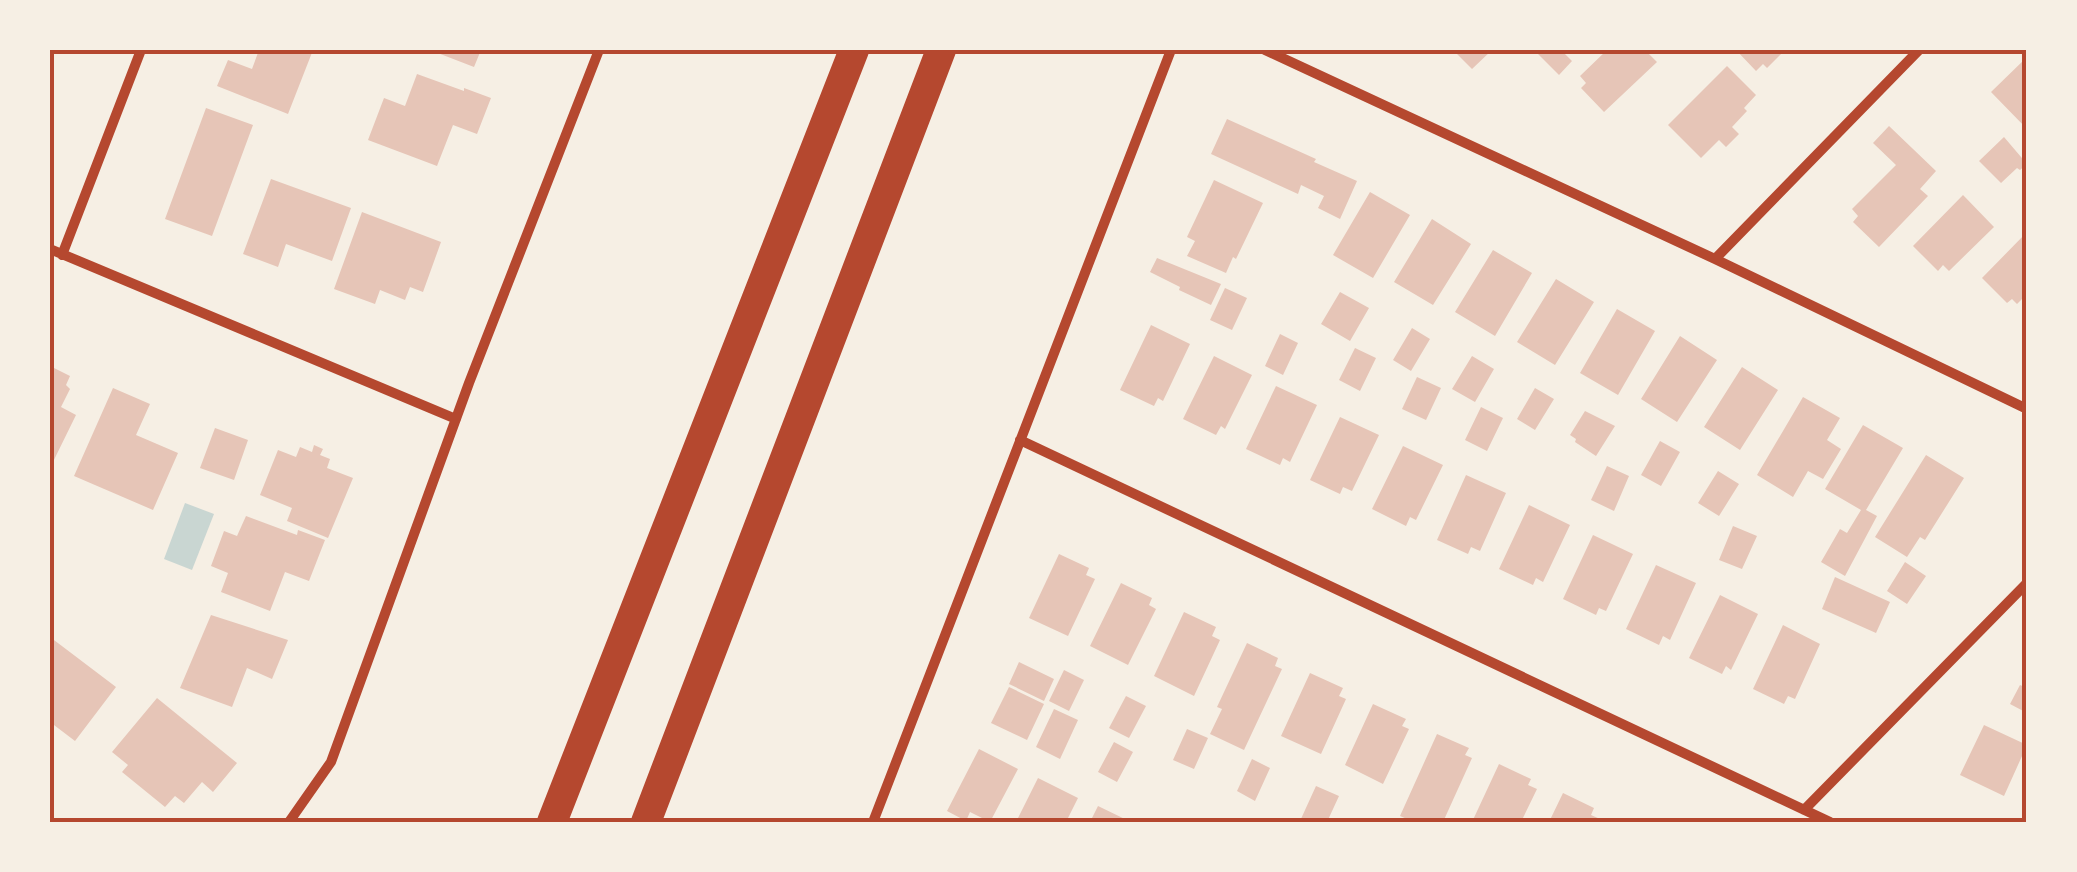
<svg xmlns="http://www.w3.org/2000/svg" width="2077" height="872" viewBox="0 0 2077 872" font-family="'Crimson Pro',serif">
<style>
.water{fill:#c9d6d2}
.building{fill:#e6c5b7}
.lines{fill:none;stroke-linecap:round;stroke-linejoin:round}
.minor{stroke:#b5482f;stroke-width:10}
.motorway{stroke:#b5482f;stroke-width:30}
.neatline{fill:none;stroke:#b5482f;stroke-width:4}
</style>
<rect width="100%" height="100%" fill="#f6efe4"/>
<path class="water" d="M185,503L214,514L192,570L164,559Z"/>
<path class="building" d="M259,50H313L288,114L217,86L228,60L252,69Z
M430,50H481L474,67Z
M1453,50H1492L1472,69Z
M1534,50H1561L1572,61L1559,75Z
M1607,50H1645L1657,62L1604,112L1581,88L1586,83L1580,76Z
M1736,50H1785L1767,68L1763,64L1756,71Z
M2027,57V129L1991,92Z
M1727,66L1756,95L1744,108L1747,111L1732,127L1739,134L1726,147L1719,140L1701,158L1668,125Z
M417,74L464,91V88L491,98L477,134L453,125L437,166L368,140L384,98L405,106Z
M206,108L253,125L212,236L165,219Z
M1227,119L1316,159L1314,162L1357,181L1340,219L1318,208L1324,196L1301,185L1298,194L1211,154Z
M1889,126L1936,171L1920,189L1928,196L1879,247L1853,222L1858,216L1852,209L1896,165L1873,143Z
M2004,137L2027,164L2020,170L2017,168L2001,183L1979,161Z
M271,179L351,208L332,261L286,244L278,267L243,254Z
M1214,180L1263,203L1236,259L1233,257L1226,273L1187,256L1195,241L1187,237Z
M1370,192L1410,215L1373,278L1333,255Z
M1963,195L1994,227L1949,271L1943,265L1938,271L1913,246Z
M362,212L441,242L423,292L410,287L405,300L380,290L375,304L334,289Z
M1432,219L1471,244L1433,305L1394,282Z
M2027,232V294L2017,304L2012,299L2007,303L1982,278Z
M1493,250L1532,273L1495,336L1455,312Z
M1157,258L1221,284L1211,305L1179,290L1180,287L1150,272Z
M1556,279L1594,302L1555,365L1517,342Z
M1225,288L1247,298L1232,330L1210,320Z
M1340,292L1369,308L1350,341L1321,324Z
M1617,309L1655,331L1618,395L1580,373Z
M1151,325L1190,344L1163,401L1158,398L1154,406L1120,390Z
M1412,328L1430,339L1411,371L1393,360Z
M1280,334L1298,343L1283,375L1265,366Z
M1680,336L1717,360L1677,422L1641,399Z
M1355,348L1376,358L1360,391L1339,380Z
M1214,356L1252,375L1225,429L1221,426L1216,435L1183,419Z
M1472,356L1494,369L1475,402L1452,389Z
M50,366L70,376L66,385L70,389L61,407L76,415L50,468Z
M1742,367L1778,390L1740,450L1704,427Z
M1417,377L1441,388L1426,420L1402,409Z
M1276,386L1317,405L1290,462L1283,458L1280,465L1246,449Z
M113,388L150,404L136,435L178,453L153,510L74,476Z
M1535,388L1554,399L1535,430L1517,419Z
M1803,397L1840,418L1827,440L1841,449L1823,479L1808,471L1793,497L1757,475Z
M1481,407L1503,418L1487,451L1465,440Z
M1585,411L1615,426L1596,456L1575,442L1576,439L1570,435Z
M1340,417L1379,435L1352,491L1343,487L1340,494L1310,480Z
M1863,425L1903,448L1866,510L1877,516L1845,576L1821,562L1840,529L1847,533L1861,510L1825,489Z
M215,428L248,440L234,480L200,468Z
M1660,441L1680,452L1661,486L1641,475Z
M314,445L323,449L320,455L330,459L327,468L353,478L328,538L287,521L292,508L260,495L278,450L296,457L300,447L312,452Z
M1403,446L1443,465L1416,520L1410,517L1406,526L1372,509Z
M1926,455L1964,478L1925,540L1920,537L1907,557L1875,537Z
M1607,466L1629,476L1614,511L1591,500Z
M1718,471L1739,484L1719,516L1698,503Z
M1466,475L1506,493L1480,551L1471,547L1468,554L1437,540Z
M1529,505L1570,525L1543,582L1536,578L1533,585L1499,569Z
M246,516L297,535L298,530L325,540L309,581L285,572L270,611L221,592L228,573L211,566L224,531L237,536Z
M1733,526L1757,536L1742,569L1719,560Z
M1593,535L1633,554L1606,611L1599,608L1596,615L1563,599Z
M1059,554L1089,568L1086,575L1095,579L1068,636L1029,618Z
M1905,562L1926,576L1907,604L1887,591Z
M1656,565L1696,583L1670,640L1663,636L1659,645L1626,629Z
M1835,577L1890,602L1876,633L1822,609Z
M1121,583L1152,598L1149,605L1156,609L1128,665L1090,646Z
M1720,595L1758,614L1731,670L1726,666L1722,674L1689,658Z
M1184,612L1216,627L1212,636L1220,640L1194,696L1154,676Z
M211,615L288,640L272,679L247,668L232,707L180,688Z
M1783,625L1820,644L1795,699L1788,696L1784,704L1753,689Z
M50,637L116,687L75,741L50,722Z
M1247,643L1278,658L1275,666L1282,669L1244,750L1210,734L1222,709L1217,707Z
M1019,662L1054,679L1044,701L1009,684Z
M1064,670L1084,680L1069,711L1049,701Z
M1310,673L1343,688L1339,696L1346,699L1321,754L1281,736Z
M2020,685L2027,688V713L2010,704Z
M1009,687L1044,704L1027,740L991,723Z
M1126,696L1146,706L1129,738L1109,728Z
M157,698L237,763L213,792L202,782L184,803L175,796L165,807L122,772L128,765L112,752Z
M1373,704L1406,719L1402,726L1409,729L1383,784L1345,765Z
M1054,709L1078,720L1060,759L1036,747Z
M1984,725L2027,745L2004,796L1960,775Z
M1187,729L1208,738L1194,769L1173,760Z
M1437,734L1469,748L1465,755L1472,758L1443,822H1414L1400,816Z
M1114,742L1133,752L1117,782L1098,772Z
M979,749L1018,769L990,822L970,812L966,821L947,811Z
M1252,759L1270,768L1255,801L1237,791Z
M1499,764L1531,779L1528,785L1537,789L1521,822H1472Z
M1038,778L1078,798L1066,822H1016Z
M1316,786L1339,796L1327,822H1302L1300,821Z
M1563,793L1594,808L1591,815L1600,819L1598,822H1549Z
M1098,806L1131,822H1090Z"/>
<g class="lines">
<path class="minor" d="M1265,50L1715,259L2027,409
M50,249L456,419
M62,255L141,50
M1715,259L1919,50
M1020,440L1830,822
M1804,810L2027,583
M289,822L331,762L469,383L599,50
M873,822L1171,50"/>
<path class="motorway" d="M552,822L854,50
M646,822L941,50"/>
</g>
<rect width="2077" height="872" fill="none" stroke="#f6efe4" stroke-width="105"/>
<rect x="52" y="52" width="1972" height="768" class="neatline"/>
</svg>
